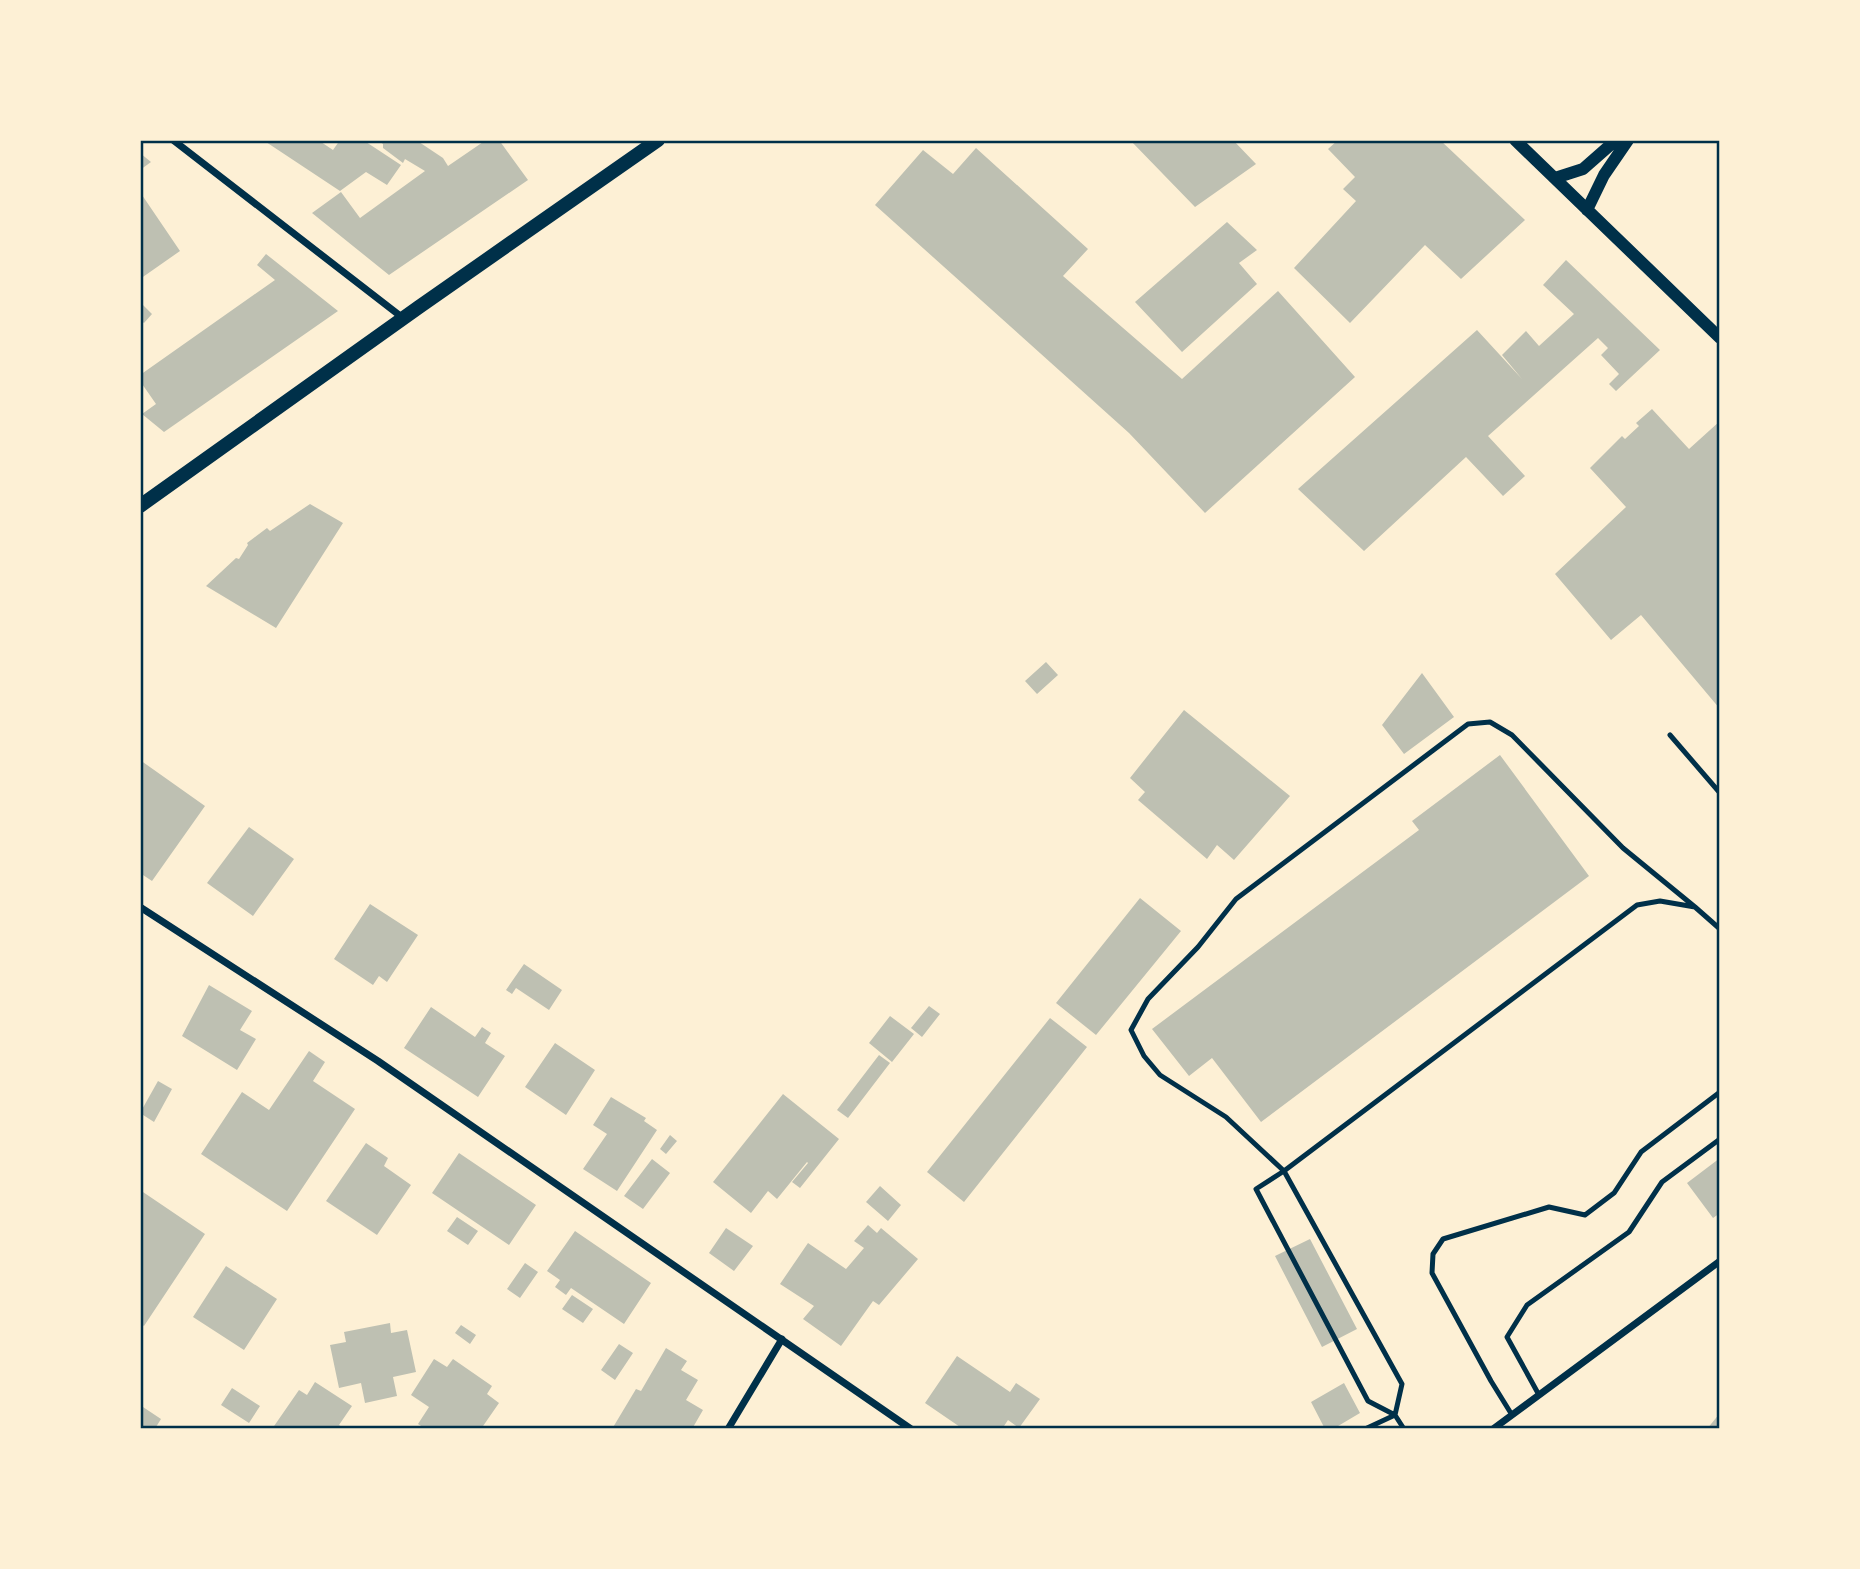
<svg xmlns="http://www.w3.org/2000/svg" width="1860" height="1569" viewBox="0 0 1860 1569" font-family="'Open Sans',sans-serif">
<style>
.building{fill:#bec0b2}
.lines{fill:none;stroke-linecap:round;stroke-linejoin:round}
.service{stroke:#003049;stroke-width:5}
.minor{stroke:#003049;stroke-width:7}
.tertiary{stroke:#003049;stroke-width:12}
.secondary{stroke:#003049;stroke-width:14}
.neatline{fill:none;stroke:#003049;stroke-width:2.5}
</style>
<rect width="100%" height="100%" fill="#fdf0d5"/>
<path class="building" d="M263,140H318L333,150L340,140H363L401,165L387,185L366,172L340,191Z
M377,140H416L443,158L448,166L486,140H499L528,180L389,275L312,213L341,192L360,218L425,171L405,159L403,163L383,148V144Z
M1130,140H1233L1256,164L1195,207Z
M1338,140H1440L1525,220L1461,279L1425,245L1350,323L1294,268L1356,201L1343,189L1355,177L1328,149Z
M976,148L1088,249L1063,276L1182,379L1278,291L1355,377L1205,513L1129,433L875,205L923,150L953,174Z
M140,153L151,162L140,170Z
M140,192L180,251L140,279Z
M1227,222L1257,250L1239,263L1257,284L1182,352L1135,302Z
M266,254L338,311L164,432L142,414L156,404L140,381V375L275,280L257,265Z
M1566,260L1660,350L1616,391L1609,384L1619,374L1601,355L1608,348L1598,338L1488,436L1525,476L1503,496L1466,457L1364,551L1298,489L1477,330L1522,379L1502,355L1526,331L1539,346L1574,314L1543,285Z
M140,302L152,314L144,323L140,320Z
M1652,409L1689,449L1720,421V709L1641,615L1611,640L1555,574L1626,507L1590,468L1622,436L1625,439L1639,426L1636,423Z
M310,504L343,523L276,628L206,586L236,558L239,559L248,545L247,543L267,528L270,531Z
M1046,662L1058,675L1037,694L1025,681Z
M1422,673L1454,717L1404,754L1382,725Z
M1184,710L1290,796L1234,860L1217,845L1207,859L1138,800L1145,792L1130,778Z
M1500,755L1589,876L1261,1122L1212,1058L1189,1076L1152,1029L1419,830L1412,821Z
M140,760L205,806L152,881L140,873Z
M249,827L294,859L253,916L207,883Z
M1140,898L1181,931L1096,1035L1056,1003Z
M370,904L418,935L387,982L379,976L373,985L334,959Z
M524,964L562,990L549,1010L516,988L512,994L506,990Z
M209,985L252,1011L240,1030L256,1039L237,1070L182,1036Z
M929,1006L940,1014L922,1037L911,1028Z
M431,1007L475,1037L482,1027L491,1033L485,1043L505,1056L478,1097L404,1048Z
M890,1016L914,1034L892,1062L869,1043Z
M1050,1018L1087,1047L964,1202L927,1172Z
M555,1043L595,1070L566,1115L525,1087Z
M309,1051L325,1062L313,1081L355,1109L287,1211L201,1154L242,1092L269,1110Z
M879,1055L890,1063L848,1118L837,1110Z
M158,1081L172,1089L154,1122L140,1113Z
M783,1094L839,1139L800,1188L792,1182L808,1163L807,1162L777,1199L768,1191L751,1213L713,1182Z
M611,1097L646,1118L644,1121L657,1130L617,1191L583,1169L607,1134L593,1125Z
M670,1135L677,1141L666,1154L660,1149Z
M366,1143L388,1158L384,1166L411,1185L377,1235L326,1201Z
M459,1153L536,1205L509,1245L432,1193Z
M1720,1158V1213L1713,1218L1687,1183Z
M652,1159L670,1173L643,1209L624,1196Z
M880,1186L901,1205L888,1221L866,1202Z
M140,1190L205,1234L144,1326L140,1323Z
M457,1217L478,1231L468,1245L447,1231Z
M868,1225L877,1233L881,1228L918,1259L879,1305L873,1301L841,1346L803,1319L814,1306L780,1284L808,1243L846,1269L864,1248L854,1241Z
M726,1228L753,1246L734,1271L709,1253Z
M575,1231L651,1283L624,1324L571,1288L566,1295L555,1287L560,1280L547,1271Z
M1310,1239L1357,1329L1322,1347L1275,1256Z
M525,1263L538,1272L520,1298L507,1289Z
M226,1266L277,1299L244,1350L193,1317Z
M572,1295L593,1309L583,1323L562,1309Z
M390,1323L391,1333L407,1330L416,1372L393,1377L397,1396L365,1403L361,1383L339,1388L330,1345L346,1342L344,1332Z
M461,1325L476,1335L470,1344L455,1333Z
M619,1344L633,1353L615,1380L601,1370Z
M666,1348L687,1361L681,1370L698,1380L686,1400L703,1410L692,1429H612L636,1389L641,1391Z
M957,1356L1010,1392L1016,1383L1040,1399L1019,1428L1008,1420L1002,1429H963L925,1403Z
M434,1359L447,1367L453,1359L492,1386L487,1394L499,1403L481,1429H461L456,1426L454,1429H426L418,1424L429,1407L411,1395Z
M315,1382L352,1406L339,1425L345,1429H272L299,1390L307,1395Z
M1344,1383L1360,1413L1333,1429H1325L1311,1402Z
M232,1388L260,1406L249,1423L221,1405Z
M140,1405L161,1419L156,1427L158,1429H140Z
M1720,1413V1429H1707Z"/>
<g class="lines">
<path class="service" d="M1670,735L1720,793
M1539,1395L1507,1337L1527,1305L1629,1232L1662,1182L1720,1139
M1395,1415L1368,1401L1256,1189L1284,1171L1226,1117L1160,1075L1144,1056L1131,1030L1148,999L1198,947L1236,899L1468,724L1490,722L1512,735L1623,848L1695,907
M1512,1415L1491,1381L1432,1273L1433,1254L1443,1239L1549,1207L1585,1215L1614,1193L1641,1152L1720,1092
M1365,1429L1395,1415
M1404,1429L1395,1415L1402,1384L1284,1171L1637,905L1660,901L1695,907L1720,929"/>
<path class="minor" d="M173,140L403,318
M140,907L378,1061L911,1429
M728,1429L782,1339
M1493,1429L1720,1261"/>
<path class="tertiary" d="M1515,140L1720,338
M1555,178L1583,169L1616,140
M1587,210L1604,175L1628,140"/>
<path class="secondary" d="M140,506L419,307L658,140"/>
</g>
<rect width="1860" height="1569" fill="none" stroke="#fdf0d5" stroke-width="284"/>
<rect x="142" y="142" width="1576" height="1285" class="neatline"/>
</svg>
